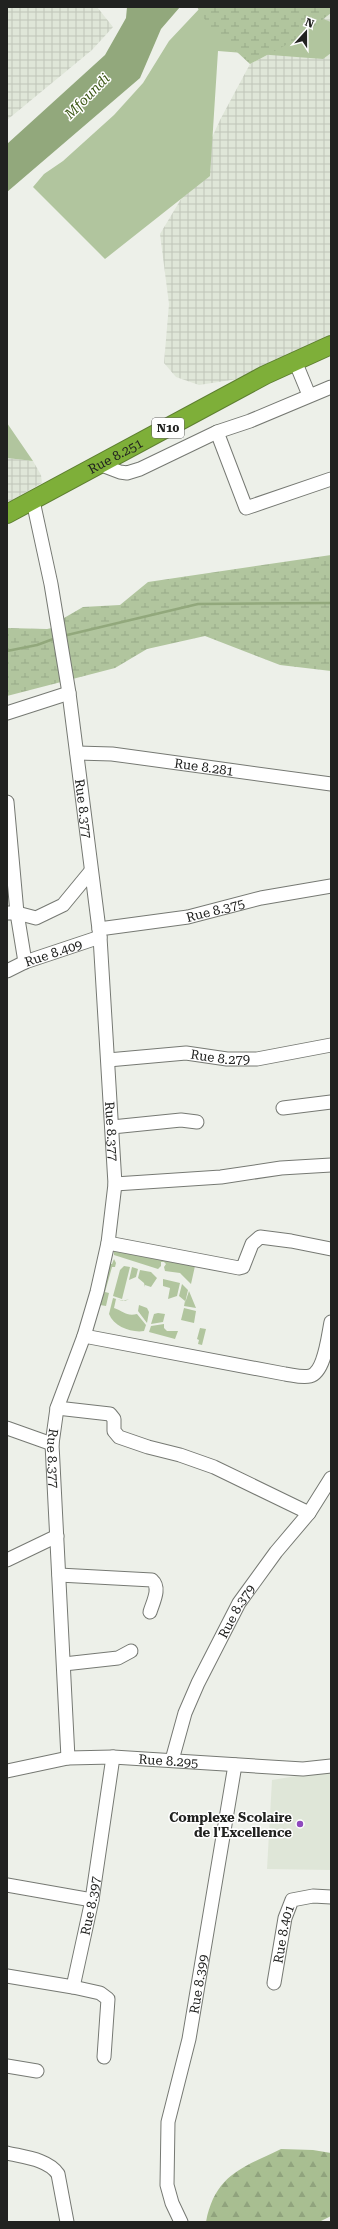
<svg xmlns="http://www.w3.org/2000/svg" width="338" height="2229" viewBox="0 0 338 2229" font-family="'Roboto Serif',serif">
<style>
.built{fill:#dfe6d8}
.industrial{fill:url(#industrial-grid)}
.green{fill:#b1c59e}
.forest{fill:url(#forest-firs)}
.wetland{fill:url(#wetland-marsh)}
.water{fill:#92a87c}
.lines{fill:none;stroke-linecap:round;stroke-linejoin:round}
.stream{stroke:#92a87c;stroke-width:2.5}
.minor-casing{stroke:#767973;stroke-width:15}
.highway-casing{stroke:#5d7e30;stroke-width:20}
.minor{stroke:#fff;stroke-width:13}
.highway{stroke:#7eaf39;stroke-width:18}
.poi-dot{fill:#8e49bd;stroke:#fff;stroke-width:1.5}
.labels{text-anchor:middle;stroke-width:3;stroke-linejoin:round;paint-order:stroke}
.shield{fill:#fff;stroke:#646463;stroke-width:1}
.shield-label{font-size:12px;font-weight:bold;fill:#212220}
.street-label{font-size:13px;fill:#212220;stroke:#fff}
.poi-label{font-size:13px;font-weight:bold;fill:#212220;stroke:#fff;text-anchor:end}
.water-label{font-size:14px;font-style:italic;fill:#3d5817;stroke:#fff}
</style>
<defs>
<pattern id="industrial-grid" width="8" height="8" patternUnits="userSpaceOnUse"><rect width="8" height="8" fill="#dfe6d8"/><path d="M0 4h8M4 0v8" fill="none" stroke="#bfc5b9"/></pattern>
<pattern id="forest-firs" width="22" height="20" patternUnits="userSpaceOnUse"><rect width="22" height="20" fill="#a8be91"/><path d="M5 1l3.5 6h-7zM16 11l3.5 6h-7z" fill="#90a37d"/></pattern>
<pattern id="wetland-marsh" width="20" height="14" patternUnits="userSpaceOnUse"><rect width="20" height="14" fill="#b1c59e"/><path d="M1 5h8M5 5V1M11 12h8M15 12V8" fill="none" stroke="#98a988"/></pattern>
</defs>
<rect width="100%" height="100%" fill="#edf0e9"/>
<path class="built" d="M314,1773H331V1870L267,1869L272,1780Z"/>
<path class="industrial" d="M7,7H97L113,27L92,50L7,120Z
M331,13V345L265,375L199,385L176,377L164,363L169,304L160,234L193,179L220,120L250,64L299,38Z
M7,458L33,461L41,475L42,483L7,503Z"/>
<path class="green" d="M201,7L308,13L331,22V53L323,59L218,51L210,176L105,259L33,187L44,174L63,161L114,115L143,83L169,41Z
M7,423L33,461L7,458Z
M114,1249L195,1266L191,1284L180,1273L165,1271L164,1267L166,1264L164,1262H161V1266L158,1269L114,1255Z
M114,1259L116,1263L115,1267H112L105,1292L109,1293L106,1306L100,1305L110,1264H112Z
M124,1266L130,1267L122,1299L113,1296L120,1270Z
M132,1267L138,1269L136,1277L129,1280Z
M140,1270L151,1272L157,1278L151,1287L145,1285V1287L144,1283L138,1278Z
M163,1279L180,1283L177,1296L168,1299L170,1288L163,1286Z
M182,1284L188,1290L185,1303L189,1291L196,1308L184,1306L185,1301L179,1296Z
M113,1298L123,1301L129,1299L125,1301L116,1299L114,1308C123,1311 127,1317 137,1314L146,1325L144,1331C132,1333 114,1327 109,1314Z
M139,1305L147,1308L149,1312L147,1323L138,1311Z
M184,1308L196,1311L194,1323L181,1320Z
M158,1313L165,1314L163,1322L151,1324L154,1314Z
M164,1324V1328L167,1331H178L175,1339L149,1332L151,1326Z
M200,1328L206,1329L202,1345L198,1344L199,1340L197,1339Z"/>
<path class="forest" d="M281,2149L313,2150L331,2153V2216L319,2222H206C215,2175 242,2168 281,2149Z"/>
<path class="wetland" d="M197,7H331V13L299,38L250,64L209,26Z
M331,555V671L280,665L205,636L147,649L115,668L7,696V628L47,629L61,626L64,618L83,607L120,605L148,582Z"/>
<path class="water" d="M127,7H180L161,29L140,78L7,192V144L105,55L126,18Z"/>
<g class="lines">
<path class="stream" d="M63,636L198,604L331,603
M7,651L37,645L56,638"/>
<defs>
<g id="minor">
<path d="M295,361L309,395"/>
<path d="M217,432L246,508L331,479"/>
<path d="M99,464L120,472L127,473L140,469L217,432L250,421L331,387"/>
<path id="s1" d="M33,501L51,584L69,693L100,937L115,1184L108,1243L97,1292L84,1336L57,1408L52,1444L68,1758"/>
<path d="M7,713L69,693"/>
<path id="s2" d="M77,753L112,754L331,784"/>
<path d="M7,802L17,913L25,962"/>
<path d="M7,913H17L36,918L63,905L91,871"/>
<path id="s3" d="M99,929L188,917L261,898L331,886"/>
<path id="s4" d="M7,971L25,962L100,937"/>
<path id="s5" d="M108,1060L186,1053L227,1059H257L331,1045"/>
<path d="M283,1108L331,1102"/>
<path d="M112,1127L181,1120L197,1122"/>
<path d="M115,1184L221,1177L281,1168L331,1165"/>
<path d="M108,1243L239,1268L243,1267L252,1244L260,1237L291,1241L331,1249"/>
<path d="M84,1336L285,1374C293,1375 302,1378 310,1376C325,1372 328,1336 331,1322"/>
<path d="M57,1408L110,1414L114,1419V1431L119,1437L148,1447L180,1455L214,1467L309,1513"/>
<path d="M7,1428L52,1444"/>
<path d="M7,1560L57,1536"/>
<path d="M59,1575L152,1580C161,1588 153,1602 150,1612"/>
<path d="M64,1664L118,1658L131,1651"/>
<path id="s6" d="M172,1760L185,1713L198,1683L239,1603L276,1552L309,1513L331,1478"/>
<path id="s7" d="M7,1771L68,1758L113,1757L303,1769L331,1766"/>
<path d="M7,1885L92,1900"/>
<path id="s8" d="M7,1976L73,1987L92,1900L113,1757"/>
<path id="s9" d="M274,1983L285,1918L292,1900L313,1896L331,1897"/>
<path d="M73,1987L100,1993L108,1999L104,2057"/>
<path d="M7,2066L37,2071"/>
<path d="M7,2153C23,2157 48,2159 58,2174L67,2222"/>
<path id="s10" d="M181,2222L172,2203L167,2185L168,2122L189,2039L235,1765"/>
</g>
<g id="highway">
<path id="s11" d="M7,514L265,375L331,345"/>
</g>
</defs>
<use href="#minor" class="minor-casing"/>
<use href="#highway" class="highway-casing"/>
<use href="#minor" class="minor"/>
<use href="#highway" class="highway"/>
</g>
<circle class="poi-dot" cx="300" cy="1824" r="4"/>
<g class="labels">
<rect class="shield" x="152" y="418" width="32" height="20" rx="3"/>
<g class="shield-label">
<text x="168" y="432">N10</text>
</g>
<g class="street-label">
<text dy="5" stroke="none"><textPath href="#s11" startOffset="123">Rue 8.251</textPath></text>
<text dy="5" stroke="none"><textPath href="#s2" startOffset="128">Rue 8.281</textPath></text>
<text dy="5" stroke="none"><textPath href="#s1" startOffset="312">Rue 8.377</textPath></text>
<text dy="5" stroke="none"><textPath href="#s3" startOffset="118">Rue 8.375</textPath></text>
<text dy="5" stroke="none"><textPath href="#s4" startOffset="50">Rue 8.409</textPath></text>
<text dy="5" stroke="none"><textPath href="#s5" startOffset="113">Rue 8.279</textPath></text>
<text dy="5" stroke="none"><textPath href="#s1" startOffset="636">Rue 8.377</textPath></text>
<text dy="5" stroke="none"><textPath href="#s1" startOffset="972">Rue 8.377</textPath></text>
<text dy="5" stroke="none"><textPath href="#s6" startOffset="163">Rue 8.379</textPath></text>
<text dy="5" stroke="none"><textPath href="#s7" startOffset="163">Rue 8.295</textPath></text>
<text dy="5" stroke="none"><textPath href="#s8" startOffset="150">Rue 8.397</textPath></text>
<text dy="5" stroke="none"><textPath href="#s9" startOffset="50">Rue 8.401</textPath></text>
<text dy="5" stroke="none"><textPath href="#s10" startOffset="244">Rue 8.399</textPath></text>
</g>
<g class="poi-label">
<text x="292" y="1822">Complexe Scolaire<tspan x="292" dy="15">de l'Excellence</tspan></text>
</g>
<g class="water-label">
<text transform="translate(87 96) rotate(-45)" y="5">Mfoundi</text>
</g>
</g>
<rect width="338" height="2229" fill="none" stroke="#212220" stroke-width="16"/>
<g transform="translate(306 32) rotate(21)" stroke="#ffffff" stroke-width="3" paint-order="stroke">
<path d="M0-3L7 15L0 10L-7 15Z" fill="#212220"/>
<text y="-6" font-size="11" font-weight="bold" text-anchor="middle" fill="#212220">N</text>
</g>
</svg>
